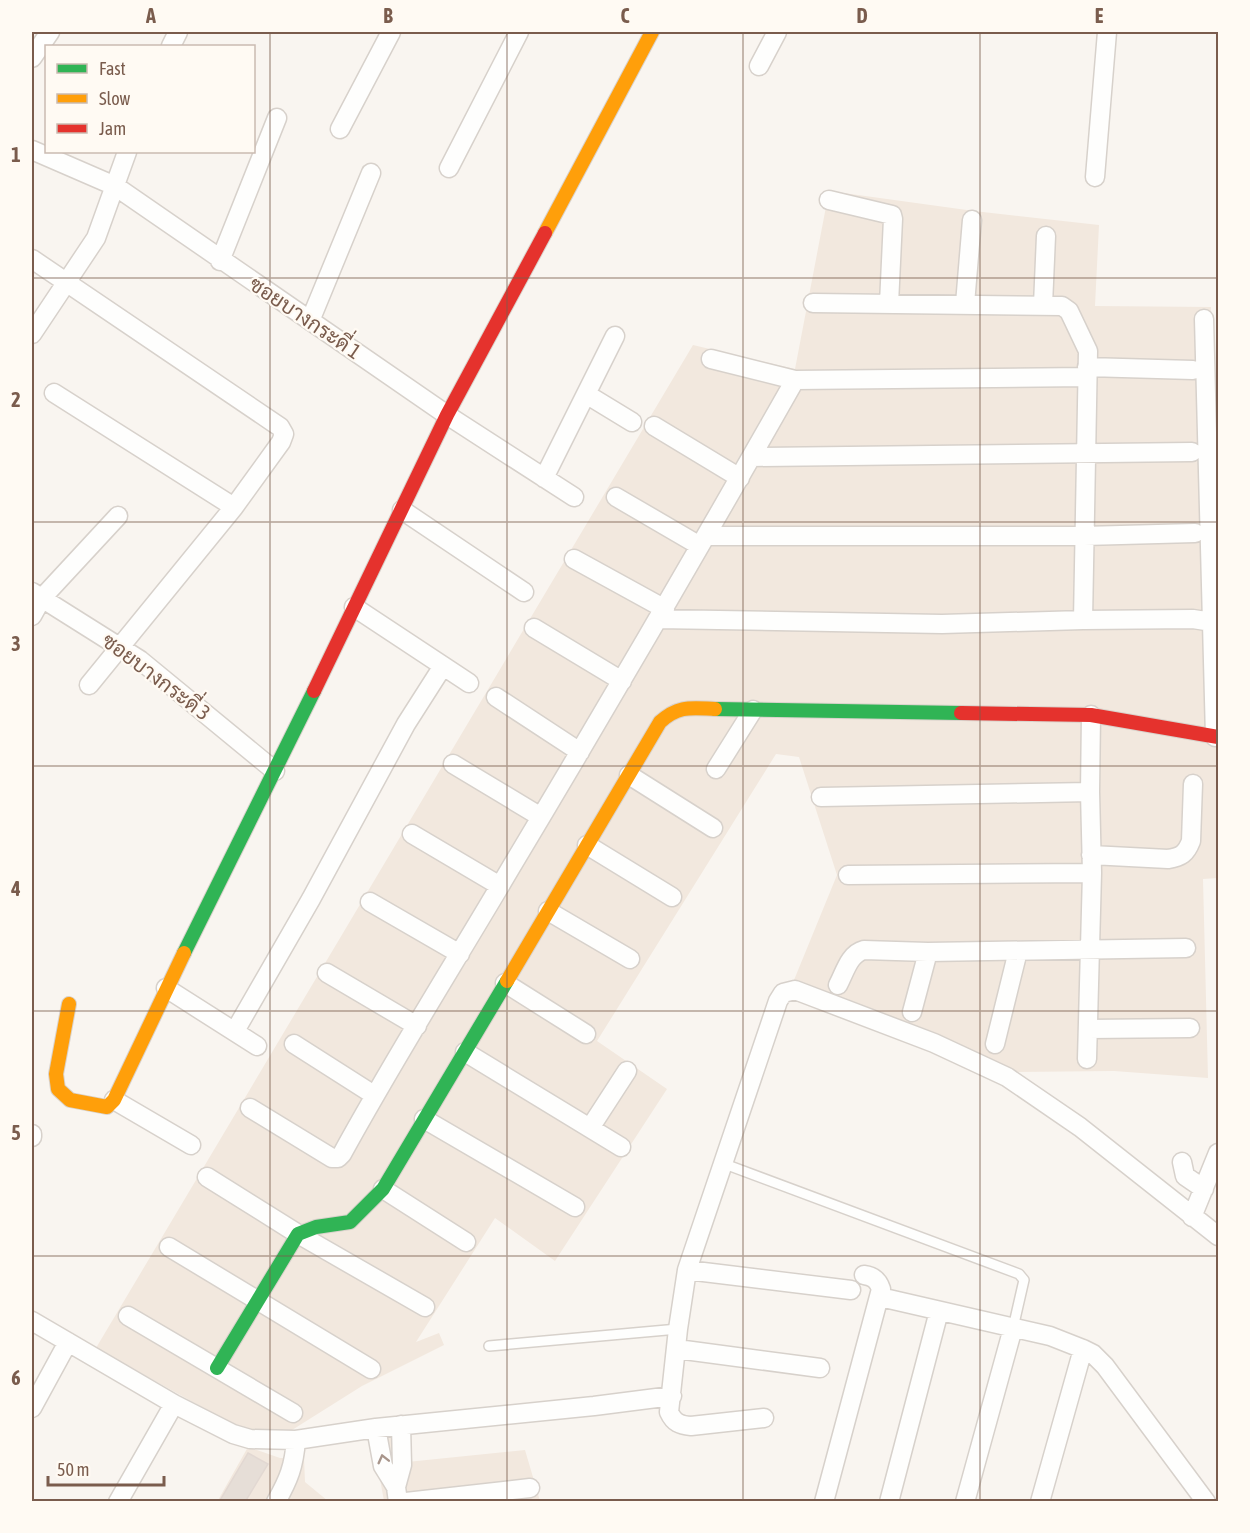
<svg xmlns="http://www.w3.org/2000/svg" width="1250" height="1533" viewBox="0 0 1250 1533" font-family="'Asap Condensed',Sarabun,sans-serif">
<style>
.residential{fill:#f2e8de}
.building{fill:#e6ded7;stroke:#e2d8d2;stroke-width:1.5}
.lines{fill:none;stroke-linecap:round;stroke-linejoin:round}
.lane-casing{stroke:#d7d1cb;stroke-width:12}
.street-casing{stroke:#d7d1cb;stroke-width:21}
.fast-casing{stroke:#d9d2cb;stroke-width:16}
.slow-casing{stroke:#d9d2cb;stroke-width:16}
.jam-casing{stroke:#d9d2cb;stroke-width:16}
.lane{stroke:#fefefd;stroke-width:9}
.street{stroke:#fefefd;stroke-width:18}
.fast{stroke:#30b455;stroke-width:14}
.slow{stroke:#ff9f0a;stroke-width:14}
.jam{stroke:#e5322d;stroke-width:14}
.oneway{stroke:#a8958b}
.grid{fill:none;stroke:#7a5c4d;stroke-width:1.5;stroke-opacity:0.55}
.labels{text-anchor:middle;stroke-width:4.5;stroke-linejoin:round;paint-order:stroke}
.street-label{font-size:21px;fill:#7a5c4d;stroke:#fffaf3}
.neatline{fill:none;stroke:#7a5c4d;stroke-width:2}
.grid-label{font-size:20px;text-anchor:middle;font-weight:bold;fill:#7a5c4d}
</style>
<rect width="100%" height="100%" fill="#f9f5f0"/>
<path class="residential" d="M829,191L974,211L1099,225L1095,306L1211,307L1210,351L1214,468H1218V878L1203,879L1208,1078L1114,1071L1012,1072L966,1048L794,980L837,875L799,757L776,754L597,1041L667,1089L555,1261L495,1218L416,1342L439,1333L444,1345L362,1386L292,1430L263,1436L252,1435L96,1348L693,345L795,369Z
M406,1432L407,1462L525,1450L540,1501H384L372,1435Z
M248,1447L280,1458H304L305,1482L328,1501L217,1502Z"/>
<path class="building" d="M248,1453L268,1464L245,1502H219Z"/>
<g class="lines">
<defs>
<path id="lane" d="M722,1163L1019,1274L1024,1280L1013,1328
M489,1346L678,1329"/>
<path id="street" d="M171,46L178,32
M32,58L50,32
M759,66L777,32
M340,129L391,32
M32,150L115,186L447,415L574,497
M449,168L519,32
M1095,177L1107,32
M829,200L892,215L893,219L889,304
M32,259L280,427L284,434L281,442L234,507L89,685
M220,261L277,118
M813,303L1062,306L1069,311L1088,351L1083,620
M965,304L972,220
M1043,305L1046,236
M1204,319L1215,737
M310,321L371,173
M32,334L96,238L127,152
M711,359L795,380L1087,377
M1087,367L1193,370
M54,393L234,507
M586,394L632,422
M654,426L740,478
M752,457L1192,452
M544,478L615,336
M616,497L700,546
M402,510L524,592
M706,536H1084L1195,533
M574,559L665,609
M32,592L140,660L275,771
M354,607L469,683
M32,616L42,598L118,516
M658,619L942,624L1083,620L1193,619L1212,622L1218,626
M534,628L622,681
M496,697L580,752
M453,764L541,817
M716,769L753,710
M629,775L713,828
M821,797L1090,792
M412,834L500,886
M587,845L672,897
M1091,855L1168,859C1181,857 1186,854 1191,841L1193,784
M848,875L1092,873
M370,902L460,954
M548,911L630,959
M327,973L417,1026
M505,983L586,1034
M838,985C845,972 849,954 864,950L928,952L1186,948
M166,988L257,1046
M912,1012L928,952
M1088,1029L1190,1028
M235,1031L311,899L406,724L443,666
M294,1044L374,1095
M995,1044L1018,951
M465,1052L621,1147
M1087,1059L1092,873L1090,792L1091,715
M114,1100L191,1145
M250,1108L332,1158H338L342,1154C395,1057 454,964 510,869C607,707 702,544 795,380
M424,1119L575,1207
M590,1128L627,1071
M32,1134V1137
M1182,1162L1185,1176L1204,1189
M207,1177L298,1234L425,1307
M383,1189L466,1242
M1192,1217L1218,1153
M169,1247L371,1369
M687,1270L851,1290
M880,1297L1050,1336L1083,1349L1093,1354L1105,1366L1206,1502
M128,1316L293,1413
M32,1321L174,1404L233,1434L250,1439L296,1440L376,1428L594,1406L672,1396
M677,1349L820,1368
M32,1408L68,1342
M764,1418L691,1426C680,1425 674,1423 669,1412L678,1329L687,1270L778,1001L783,993L795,990L934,1043L1007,1077L1080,1127L1218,1236
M376,1428L383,1466L396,1487
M118,1502L174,1404
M276,1502C289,1479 294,1466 296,1440
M398,1502L396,1487L402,1465L401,1425
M406,1502L530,1488
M824,1502L881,1289C878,1280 873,1276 864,1275
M889,1502L939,1311
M965,1502L1013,1328
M1040,1502L1083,1349"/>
<path id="fast" d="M715,709L961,713
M184,953L314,691
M217,1368L298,1234L316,1227L350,1222L383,1189L507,981"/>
<path id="slow" d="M545,233L652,32
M507,981L660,722C679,705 691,708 715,709
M69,1004L56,1074L58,1089L70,1100L107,1107L114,1100L184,953"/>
<path id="jam" d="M314,691L447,415L545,233
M961,713L1091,715L1218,737"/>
</defs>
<use href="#lane" class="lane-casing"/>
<use href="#street" class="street-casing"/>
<use href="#fast" class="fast-casing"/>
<use href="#slow" class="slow-casing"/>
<use href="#jam" class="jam-casing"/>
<use href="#lane" class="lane"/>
<use href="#street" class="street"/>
<use href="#fast" class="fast"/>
<use href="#slow" class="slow"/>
<use href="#jam" class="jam"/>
</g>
<defs><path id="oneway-chevron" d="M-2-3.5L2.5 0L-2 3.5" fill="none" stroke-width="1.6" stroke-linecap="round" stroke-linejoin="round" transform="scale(1.5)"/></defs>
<use class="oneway" href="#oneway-chevron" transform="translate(383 1459) rotate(-104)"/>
<path class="grid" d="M270,32V1502M507,32V1502M743,32V1502M980,32V1502M32,278H1218M32,522H1218M32,766H1218M32,1011H1218M32,1256H1218"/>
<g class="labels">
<g class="street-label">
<text transform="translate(305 318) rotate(34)" y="7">ซอยบางกระดี่ 1</text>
<text transform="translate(156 677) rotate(37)" y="7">ซอยบางกระดี่ 3</text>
</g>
</g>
<rect width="1250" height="1533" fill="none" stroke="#fffaf3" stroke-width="66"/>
<rect x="45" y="45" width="210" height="108" fill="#fffaf3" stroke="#cabbb1" stroke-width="1.5"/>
<rect x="57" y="64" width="30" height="9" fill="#30b455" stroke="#cabbb1" stroke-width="1.5"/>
<text x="99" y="75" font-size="18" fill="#7a5c4d">Fast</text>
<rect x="57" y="94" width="30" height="9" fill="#ff9f0a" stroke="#cabbb1" stroke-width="1.5"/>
<text x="99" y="105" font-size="18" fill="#7a5c4d">Slow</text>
<rect x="57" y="124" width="30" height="9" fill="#e5322d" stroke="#cabbb1" stroke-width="1.5"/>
<text x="99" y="135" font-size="18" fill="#7a5c4d">Jam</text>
<path d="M48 1476v9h116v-9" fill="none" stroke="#7a5c4d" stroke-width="3"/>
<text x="57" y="1476" font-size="18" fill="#7a5c4d" stroke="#fffaf3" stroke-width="4.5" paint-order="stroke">50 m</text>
<rect x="33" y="33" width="1184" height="1467" class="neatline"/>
<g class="grid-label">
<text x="151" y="23">A</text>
<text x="388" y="23">B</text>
<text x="625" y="23">C</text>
<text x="862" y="23">D</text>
<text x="1099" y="23">E</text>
<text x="16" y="162">1</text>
<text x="16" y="407">2</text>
<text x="16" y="651">3</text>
<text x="16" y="896">4</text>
<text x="16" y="1140">5</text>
<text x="16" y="1385">6</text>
</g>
</svg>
